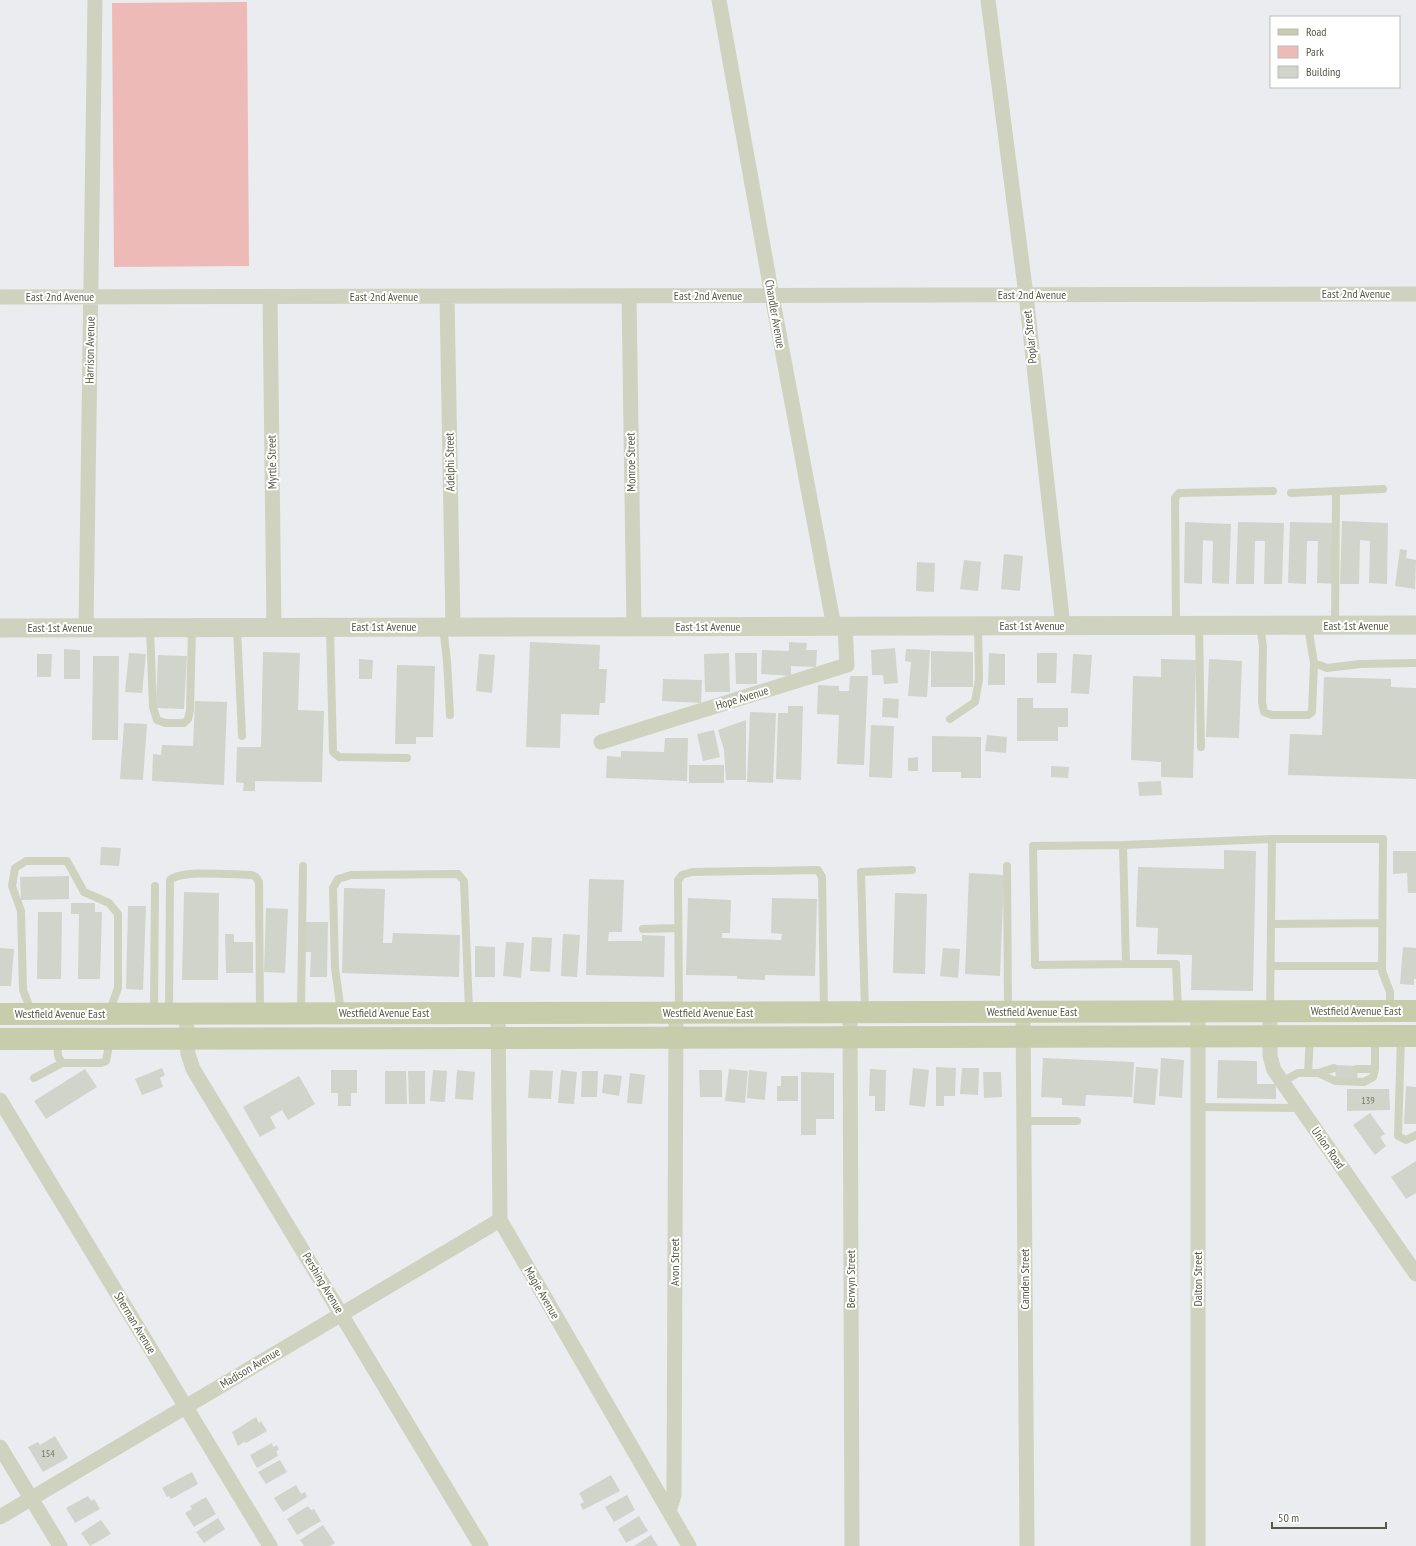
<svg xmlns="http://www.w3.org/2000/svg" width="1416" height="1546" viewBox="0 0 1416 1546" font-family="'PT Sans Narrow',sans-serif">
<style>
.green{fill:#eebab8}
.building{fill:#d1d4ca}
.lines{fill:none;stroke-linecap:round;stroke-linejoin:round}
.service{stroke:#cfd2be;stroke-width:8}
.minor{stroke:#cfd2be;stroke-width:15}
.tertiary{stroke:#cfd2be;stroke-width:19}
.primary{stroke:#c7ccaa;stroke-width:22}
.labels{text-anchor:middle;stroke-width:4;stroke-linejoin:round;paint-order:stroke}
.number-label{font-size:10px;fill:#757866}
.street-label{font-size:12px;fill:#565944;stroke:#fff}
</style>
<rect width="100%" height="100%" fill="#ebecef"/>
<path class="green" d="M247,2L249,266L114,267L112,3Z"/>
<path class="building" d="M1342,521L1388,523L1387,584L1369,583L1370,541L1360,540L1359,584H1340Z
M1185,522L1231,524L1229,584L1212,583L1213,541L1203,540L1202,584L1184,583Z
M1238,522L1284,523L1282,584H1264L1265,541H1255L1254,584H1236Z
M1290,522L1336,523L1335,584L1317,583L1318,541H1307L1306,584L1288,583Z
M1400,549L1407,550L1406,558L1416,560L1415,589L1395,586Z
M1004,554L1023,556L1020,591L1001,589Z
M964,560L981,562L978,591L960,589Z
M917,562L935,563L934,592L916,591Z
M530,642L600,645L599,669H607L605,703H600L599,715L561,714L560,748L526,747Z
M789,642L807,643L806,650H817L816,667L791,666V676L761,674L762,650L789,651Z
M895,648L898,683L884,684L883,675H872L871,650Z
M64,649L80,650V679H64Z
M906,649L930,650L927,697L908,696L911,662L905,661Z
M931,651L973,652V687H931Z
M263,652L300,653L298,710L324,711L322,782L255,781V791H243L244,783L236,782L237,747H261Z
M129,653L146,654L142,693L125,692Z
M729,653L730,692H705L704,654Z
M735,653H757V684H736Z
M989,653L1005,654V685H988Z
M1037,653H1057L1056,683H1037Z
M37,654H52L51,677H37Z
M479,654L495,655L492,693L476,691Z
M1073,654L1092,655L1089,694L1071,693Z
M158,655L187,656L184,709L156,708Z
M93,656H119L118,740H92Z
M359,659L373,660L372,679H359Z
M1161,659L1196,660L1193,778L1161,777V762L1131,760L1133,676L1161,677Z
M1209,659L1242,661L1239,738L1206,737Z
M397,665L435,666L433,737H416V744H395Z
M850,676H868L864,765L837,764L839,715L817,714L818,685L839,686V691H849Z
M1324,677L1391,679V687L1416,688V779L1288,775L1290,734L1322,735Z
M663,679L702,680L701,703L662,701Z
M883,698L899,699L898,718L882,717Z
M1017,698H1033V708H1068V727H1058V741H1017Z
M195,701L227,702L224,785L152,781L153,754L161,755L162,745L193,746Z
M788,706H803L801,780L776,779L778,713H788Z
M750,712L776,713L773,783L747,782Z
M746,720V780H726L724,750L718,730Z
M124,723L147,724L143,780L120,779Z
M871,725L894,726L892,778L869,777Z
M714,730L720,757L703,761L697,734Z
M987,735L1007,737L1006,753L985,751Z
M932,736L981,737V778H961V772H932Z
M665,738H688L687,781L606,778L607,756L621,757V751L664,752Z
M918,757V771H908V758Z
M689,765H724V783H689Z
M1051,766L1069,767L1068,778L1051,777Z
M1161,781L1162,795L1139,796L1138,782Z
M101,847L121,848L119,866L100,865Z
M1224,850L1256,851L1253,991L1191,990L1192,955L1157,954L1158,928L1136,927L1138,867L1224,869Z
M1393,851H1416V893H1408L1407,873L1393,874Z
M969,873L1004,875L1000,976L965,974Z
M69,876V899L21,900L20,877Z
M589,879L624,880L622,932H609L608,941H642V935L665,936L664,977L586,975Z
M344,888L385,889L383,943H392L393,933L460,935L459,977L342,973Z
M184,892L219,893L218,980H182Z
M895,893L927,894L925,974L893,973Z
M688,898L731,900L730,933H722V938L781,940L782,934L771,933L772,898L817,899L815,976L765,975V980L737,979V976L686,975Z
M71,903H95V912H102L100,979H78L79,914H71Z
M128,906H146L143,990L126,989Z
M266,908L288,909L285,973L264,972Z
M38,912H62L61,979H37Z
M306,922H328L327,977H310L311,952H305Z
M225,934H234V942H253V973H226Z
M563,934L580,935L577,977L561,976Z
M532,937L552,938L550,972L530,971Z
M506,942L524,943L521,978L503,976Z
M475,946L495,947V977H475Z
M1403,947L1416,948V979H1414V985L1400,984Z
M0,948L14,949L11,986H0Z
M943,948L960,949L958,978L940,976Z
M1043,1058L1134,1062L1132,1097L1086,1095L1085,1106L1062,1105V1098L1041,1097Z
M1161,1058L1184,1060L1182,1098L1159,1096Z
M1218,1060L1257,1061V1084H1276V1099L1217,1098Z
M1336,1065L1358,1066L1357,1082L1335,1081Z
M936,1067L956,1068L955,1096H944V1106H936Z
M1136,1067L1158,1069L1155,1105L1133,1103Z
M162,1068L165,1075L160,1078L163,1087L142,1095L135,1079Z
M913,1068L929,1070L925,1107L909,1105Z
M962,1068H979L978,1095L960,1094Z
M85,1069L97,1087L46,1119L34,1101Z
M729,1069L748,1071L745,1103L725,1101Z
M870,1069L886,1070L885,1111H875V1096H869Z
M331,1070H357V1093H351V1106H338V1093H331Z
M433,1070L447,1071L445,1102L430,1101Z
M457,1070L475,1072L473,1100L455,1099Z
M530,1070L553,1071L551,1099L528,1098Z
M561,1070L577,1072L574,1104L558,1103Z
M699,1070H722V1097H700Z
M749,1070L767,1072L765,1100L747,1098Z
M385,1071H406L407,1104H385Z
M408,1071H425V1104H409Z
M582,1071H598L597,1097H581Z
M801,1072L834,1073V1119H816V1135H801Z
M983,1072H1001L1002,1097L984,1098Z
M630,1073L645,1075L642,1104L627,1103Z
M604,1074L622,1076L619,1096L602,1093Z
M299,1076L315,1104L288,1120L282,1110L270,1117L276,1128L260,1137L243,1107Z
M781,1076H798V1101H777V1086H781Z
M1406,1086L1416,1087V1124H1404Z
M1347,1089H1389L1390,1110L1347,1111Z
M1370,1113L1385,1134L1380,1137L1386,1146L1375,1155L1353,1125Z
M1416,1161V1193L1406,1199L1391,1177Z
M256,1417L259,1423L261,1421L267,1431L246,1443L244,1442L238,1446L232,1432Z
M55,1436L68,1458L43,1472L28,1447L38,1442L40,1445Z
M272,1443L273,1447L277,1445L279,1450L276,1451L278,1456L257,1468L250,1455Z
M280,1460L287,1472L266,1484L258,1472Z
M192,1472L198,1484L171,1499L169,1496L167,1497L162,1488Z
M611,1475L620,1491L583,1510L580,1504L584,1502L579,1493Z
M296,1485L301,1494L305,1492L307,1497L283,1512L274,1498Z
M627,1495L635,1510L614,1522L605,1507Z
M88,1496L91,1501L94,1499L100,1509L75,1523L66,1508Z
M206,1497L216,1514L194,1527L185,1513L192,1509L190,1506Z
M308,1506L311,1510L314,1509L321,1521L297,1535L287,1519Z
M639,1516L648,1531L626,1543L618,1529Z
M218,1518L225,1529L204,1543L196,1532Z
M101,1520L111,1534L90,1546L81,1533Z
M323,1525L335,1543L330,1546H304L300,1540Z
M651,1535L658,1546H634Z"/>
<g class="lines">
<path class="service" d="M1291,493L1336,491
M1335,625L1336,491L1383,489
M1176,626L1175,498L1179,493L1273,491
M1199,626L1201,747
M1260,626L1263,646L1262,702L1264,712L1272,715H1308L1312,712L1314,663
M1308,626L1314,663L1327,668L1360,664L1416,663
M443,627L447,661L450,715
M150,628L153,707L157,720L165,723H184L188,719L190,711L192,628
M237,628L242,736
M330,628L333,752L339,757L407,758
M950,719L975,702L979,679L978,626
M1123,845L1272,839H1383L1382,971L1390,992V1010
M1007,866L1008,1011
M1271,924L1382,923
M643,929L678,928
M1126,964L1035,965L1033,846L1123,845L1126,964H1176L1178,1011
M1271,966H1382
M679,1011L678,880L682,875L692,872L818,870L822,877L824,1012
M1270,1011L1272,839
M169,1012L170,880C183,869 233,875 252,875L256,877L259,882L260,1013
M341,1012L335,968L333,888L338,879L351,875L458,874L464,881L469,1012
M865,1012L861,872L912,870
M32,1013L23,990L21,911L12,886L15,868L26,861H67L84,892L109,903L118,914V988L109,1013
M154,1013L155,886
M301,1013L303,866
M1401,1037L1398,1136L1406,1140L1416,1135
M57,1040L58,1056L62,1063H101L106,1061L110,1040
M1357,1069H1375
M1308,1073L1310,1037
M1318,1073L1334,1068
M34,1078L62,1063
M1282,1082L1298,1073H1318L1335,1081L1364,1082L1373,1077L1375,1069V1038
M1198,1107L1300,1108
M1024,1121H1077"/>
<path class="minor" d="M719,0L772,296L834,627
M988,0L1026,295L1063,626
M629,296L634,627
M0,297L1416,294
M270,297L274,628
M447,297L453,627
M86,628L95,0
M601,742L847,665L845,627
M1270,1011V1056L1274,1070L1416,1274
M850,1012L852,1546
M1023,1012L1027,1546
M498,1013L500,1220L689,1546
M186,1014L188,1054L193,1069L481,1546
M0,1100L270,1546
M0,1447L60,1546
M669,1511L674,1495L676,1013
M0,1517L500,1220
M1198,1546V1012"/>
<path class="tertiary" d="M0,628L1416,625"/>
<path class="primary" d="M0,1014L1416,1011
M0,1039L1416,1036"/>
</g>
<g class="labels">
<g class="number-label">
<text x="1368" y="1104">139</text>
<text x="48" y="1457">154</text>
</g>
<g class="street-label">
<text x="1356" y="298">East 2nd Avenue</text>
<text x="1032" y="299">East 2nd Avenue</text>
<text x="708" y="300">East 2nd Avenue</text>
<text x="60" y="301">East 2nd Avenue</text>
<text x="384" y="301">East 2nd Avenue</text>
<text transform="translate(775 314) rotate(80)" y="4">Chandler Avenue</text>
<text transform="translate(1030 337) rotate(-96)" y="4">Poplar Street</text>
<text transform="translate(90 350) rotate(-89)" y="4">Harrison Avenue</text>
<text transform="translate(272 462) rotate(-91)" y="4">Myrtle Street</text>
<text transform="translate(450 462) rotate(-91)" y="4">Adelphi Street</text>
<text transform="translate(631 462) rotate(-91)" y="4">Monroe Street</text>
<text x="1032" y="630">East 1st Avenue</text>
<text x="1356" y="630">East 1st Avenue</text>
<text x="384" y="631">East 1st Avenue</text>
<text x="708" y="631">East 1st Avenue</text>
<text x="60" y="632">East 1st Avenue</text>
<text transform="translate(742 698) rotate(-17)" y="4">Hope Avenue</text>
<text x="1356" y="1015">Westfield Avenue East</text>
<text x="1032" y="1016">Westfield Avenue East</text>
<text x="384" y="1017">Westfield Avenue East</text>
<text x="708" y="1017">Westfield Avenue East</text>
<text x="60" y="1018">Westfield Avenue East</text>
<text transform="translate(1328 1148) rotate(55)" y="4">Union Road</text>
<text transform="translate(675 1262) rotate(-90)" y="4">Avon Street</text>
<text transform="translate(851 1279) rotate(-90)" y="4">Berwyn Street</text>
<text transform="translate(1025 1279) rotate(-90)" y="4">Camden Street</text>
<text transform="translate(1198 1279) rotate(-90)" y="4">Dalton Street</text>
<text transform="translate(323 1283) rotate(59)" y="4">Pershing Avenue</text>
<text transform="translate(542 1293) rotate(60)" y="4">Magie Avenue</text>
<text transform="translate(135 1323) rotate(59)" y="4">Sherman Avenue</text>
<text transform="translate(250 1368) rotate(-31)" y="4">Madison Avenue</text>
</g>
</g>
<rect x="1270" y="16" width="130" height="72" fill="#ffffff" stroke="#bbbdb4"/>
<rect x="1278" y="29" width="20" height="6" fill="#c7ccaa" stroke="#bbbdb4"/>
<text x="1306" y="36" font-size="12" fill="#565944">Road</text>
<rect x="1278" y="46" width="20" height="12" fill="#eebab8" stroke="#bbbdb4"/>
<text x="1306" y="56" font-size="12" fill="#565944">Park</text>
<rect x="1278" y="66" width="20" height="12" fill="#d1d4ca" stroke="#bbbdb4"/>
<text x="1306" y="76" font-size="12" fill="#565944">Building</text>
<path d="M1272 1522v6h114v-6" fill="none" stroke="#565944" stroke-width="2"/>
<text x="1278" y="1522" font-size="12" fill="#565944" stroke="#ffffff" stroke-width="3" paint-order="stroke">50 m</text>
</svg>
